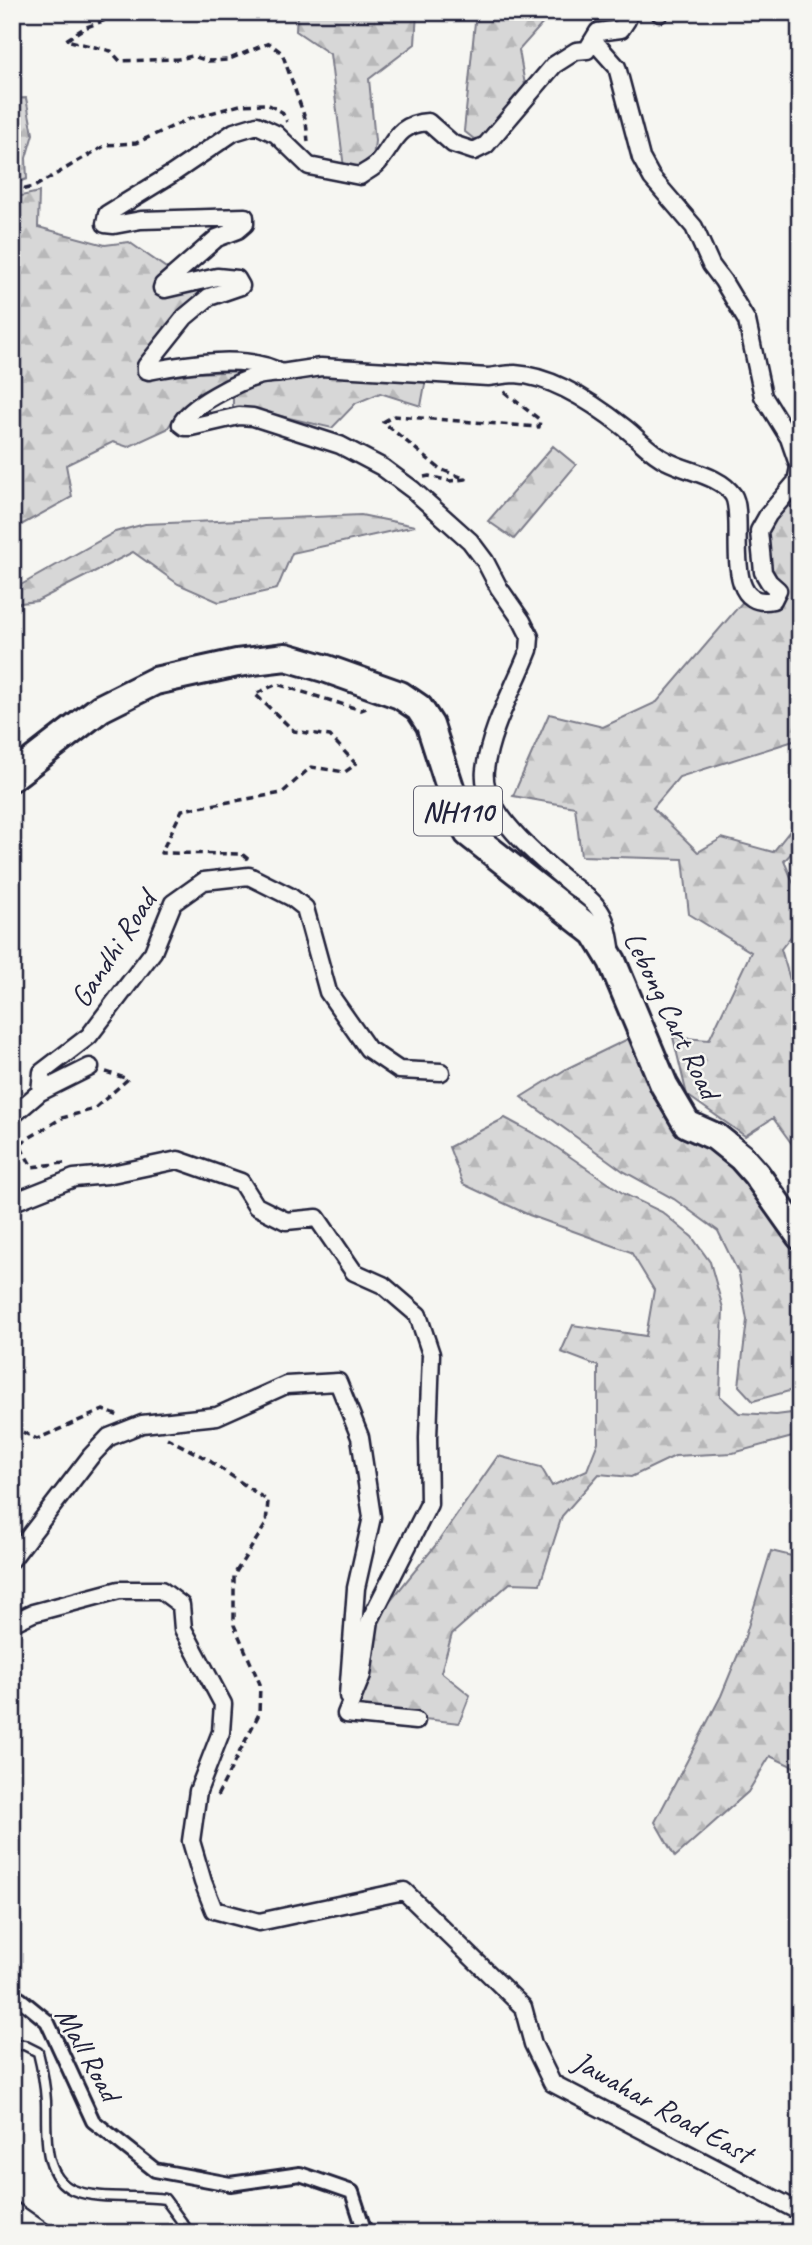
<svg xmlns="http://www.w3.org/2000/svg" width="812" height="2245" viewBox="0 0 812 2245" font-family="Caveat,sans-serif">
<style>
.forest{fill:url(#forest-firs);stroke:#7c7c89;stroke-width:2}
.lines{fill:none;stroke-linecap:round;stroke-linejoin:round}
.service-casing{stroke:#22223b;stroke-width:13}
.pedestrian-casing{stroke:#22223b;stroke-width:18}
.minor-casing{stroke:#22223b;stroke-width:21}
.trunk-casing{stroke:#22223b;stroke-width:32}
.path{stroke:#22223b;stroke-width:3.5;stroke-dasharray:7 5;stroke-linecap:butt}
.service{stroke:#f6f6f2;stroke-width:8}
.pedestrian{stroke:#f6f6f2;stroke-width:12}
.minor{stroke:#f6f6f2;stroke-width:16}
.trunk{stroke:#f6f6f2;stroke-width:26}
.labels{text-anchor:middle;stroke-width:5;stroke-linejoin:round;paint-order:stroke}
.shield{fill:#f6f6f2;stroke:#626272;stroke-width:2}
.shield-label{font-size:28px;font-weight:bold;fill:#22223b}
.street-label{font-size:30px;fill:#22223b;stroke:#f6f6f2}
</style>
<defs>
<pattern id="forest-firs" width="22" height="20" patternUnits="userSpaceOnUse" patternTransform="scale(1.75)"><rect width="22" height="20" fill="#d7d7d7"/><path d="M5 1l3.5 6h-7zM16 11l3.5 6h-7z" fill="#b8b8b9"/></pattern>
</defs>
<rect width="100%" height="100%" fill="#f6f6f2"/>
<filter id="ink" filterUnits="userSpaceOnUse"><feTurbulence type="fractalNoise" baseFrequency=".0143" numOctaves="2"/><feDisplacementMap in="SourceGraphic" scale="14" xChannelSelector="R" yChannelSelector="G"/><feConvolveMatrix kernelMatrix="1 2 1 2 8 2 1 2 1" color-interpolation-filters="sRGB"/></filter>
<g filter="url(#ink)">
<path class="forest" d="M297,12H417L415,44L369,79L375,141L373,158L357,168H344L330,54L296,31Z
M476,12H553L519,50L525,85L519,96L484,137L474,139L464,131Z
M26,98L33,134L26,158L27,179L12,184V99Z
M39,192L38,227L105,245L129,242L169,270L153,287L165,295L216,281L234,284L179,313L136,373L141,379L198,373L246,371L199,393L178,413L167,429L128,447L113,442L66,465L72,497L12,530V198Z
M323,371L426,379L421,406L380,393L356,403L332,428L276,415L233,410V390L260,379Z
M553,446L576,465L514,539L488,521Z
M785,504L800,510V739L679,777L653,808L698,852L722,838L773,852L800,818V844L784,861L800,898V925L781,949L793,990L800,986V1155L773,1118L745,1136L687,1095L673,1037L709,1040L751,952L689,914L683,859L581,856L575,807L513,796L549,714L603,727L657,702L745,599L774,603L764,570L762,534Z
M361,515L415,526L292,553L277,589L219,602L178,584L133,552L37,601L12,604V590L115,532L145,524Z
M636,1035L717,1144L775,1205L800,1251V1388L753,1401L739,1386L747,1320L739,1274L718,1231L674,1199L623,1171L521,1097L568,1068Z
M505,1118L546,1140L624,1194L662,1212L692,1237L710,1262L723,1308L720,1396L739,1413L776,1415L800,1412V1435L733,1453L675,1456L631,1477L599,1474L562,1516L540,1584L510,1583L452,1634L441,1672L470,1695L459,1723L354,1711L375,1620L435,1546L498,1456L541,1467L552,1486L587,1470L598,1442V1366L561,1352L573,1325L646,1336L654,1290L631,1252L529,1215L463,1184L449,1147Z
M771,1551L800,1558V1770L770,1756L748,1792L675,1857L655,1822L721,1696L744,1640Z"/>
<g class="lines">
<defs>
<path id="service" d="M12,2045H24L38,2052C42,2068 45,2084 46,2101C47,2128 41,2176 73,2190C97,2200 138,2195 165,2199L190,2233"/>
<path id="pedestrian" d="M12,2000L20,1999L47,2021L93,2121L155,2170L230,2184L300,2174L352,2192L364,2229L367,2233"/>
<path id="minor" d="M660,12V13
M281,373L321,367L488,377C497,376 507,374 515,374C554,376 596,405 625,428C639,439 650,453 667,461C688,472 719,475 733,495C747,516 719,612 773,600L778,590L769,582L763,572L759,531L768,515L796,482L799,467L789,438L763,396L747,321L723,281L711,265L694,227L652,178L641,158L617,67L593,40
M611,947C609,934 606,917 597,907C590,897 577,890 568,882C540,859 480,810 485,770C490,728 514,689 529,650L530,637L522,621L499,588L485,561L470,541L413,490L382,467L340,445L253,417L239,416L191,427H185L181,424C189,406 239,381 258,376C265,374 274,374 281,373C249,353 185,364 149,371L146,370V366L185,317L209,297L241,286L237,279L217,277L165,289L162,288L163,285L217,238L238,230L245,224V217L141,220L114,225L105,224L107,214L172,174L234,132L257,125L276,134L309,166L360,176C365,172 374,168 378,163C395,143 397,124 428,122L453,144L474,151L486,145L554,65L576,51L587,50L598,32L621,29L627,20V12
M40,1092L90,1067
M12,1116L40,1092L42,1072L89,1036L153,952L173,903L204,881L249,876L291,897L305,908L328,992L368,1049L399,1070L441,1072
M12,1205L16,1201L74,1178L107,1175L178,1160L241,1182L256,1206L286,1221L317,1218L354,1272L383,1285L418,1315L431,1354L428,1438L429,1504L370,1620L362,1675L346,1714
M12,1559L91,1456L109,1437L142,1424L217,1416L286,1385L338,1382L360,1437L372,1517L356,1588L348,1696
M12,1623L33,1613L119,1590H161L181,1605L183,1629L223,1704L221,1732L198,1791L191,1841L203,1882L214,1910L259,1922L404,1891L523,2007L533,2044L552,2083L800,2212
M346,1714L416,1721
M12,2210L45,2233"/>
<path id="trunk" d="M12,777L101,708L155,681L237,663L286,657L327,669L400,695L419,708L430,725L455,803L468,833L595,933L612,961L664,1085L687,1124L716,1137L741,1157L756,1174L800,1236"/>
</defs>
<use href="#service" class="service-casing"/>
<use href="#pedestrian" class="pedestrian-casing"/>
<use href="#minor" class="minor-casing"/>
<use href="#trunk" class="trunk-casing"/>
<path class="path" d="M127,12L84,28L66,40L111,51L120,61L178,59L193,56L208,61L227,60L269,43L282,53L306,121L308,142
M12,192L34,187L106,145L136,143L189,119L240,105L267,104L282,112L287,122
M424,477L429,476L450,481L466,479L440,469L383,422L394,416L539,427L540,420L503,391
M248,859L242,854L161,853L182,810L282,793L311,767L345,772L356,764L330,736L294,731L255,694L277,684L361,710L369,707
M64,1163L32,1167L19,1144L62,1118L94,1109L128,1079L106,1072
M12,1427L37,1439L103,1410L119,1416
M167,1438L207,1459L268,1501L266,1524L234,1575V1625L260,1684L259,1714L215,1800"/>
<use href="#service" class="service"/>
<use href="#pedestrian" class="pedestrian"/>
<use href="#minor" class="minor"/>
<use href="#trunk" class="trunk"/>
</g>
</g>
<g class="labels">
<rect class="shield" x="414" y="786.5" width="88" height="49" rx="5"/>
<g class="shield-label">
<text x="458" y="821">NH110</text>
</g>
<g class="street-label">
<text transform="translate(113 949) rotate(-57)" y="10">Gandhi Road</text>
<text transform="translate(672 1015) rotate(64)" y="10">Lebong Cart Road</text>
<text transform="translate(88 2054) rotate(61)" y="10">Mall Road</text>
<text transform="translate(663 2107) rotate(29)" y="10">Jawahar Road East</text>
</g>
</g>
<rect width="812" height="2245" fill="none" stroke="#f6f6f2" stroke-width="42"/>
<rect x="21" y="21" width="770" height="2203" fill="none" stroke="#22223b" stroke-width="2.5" filter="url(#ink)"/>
</svg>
